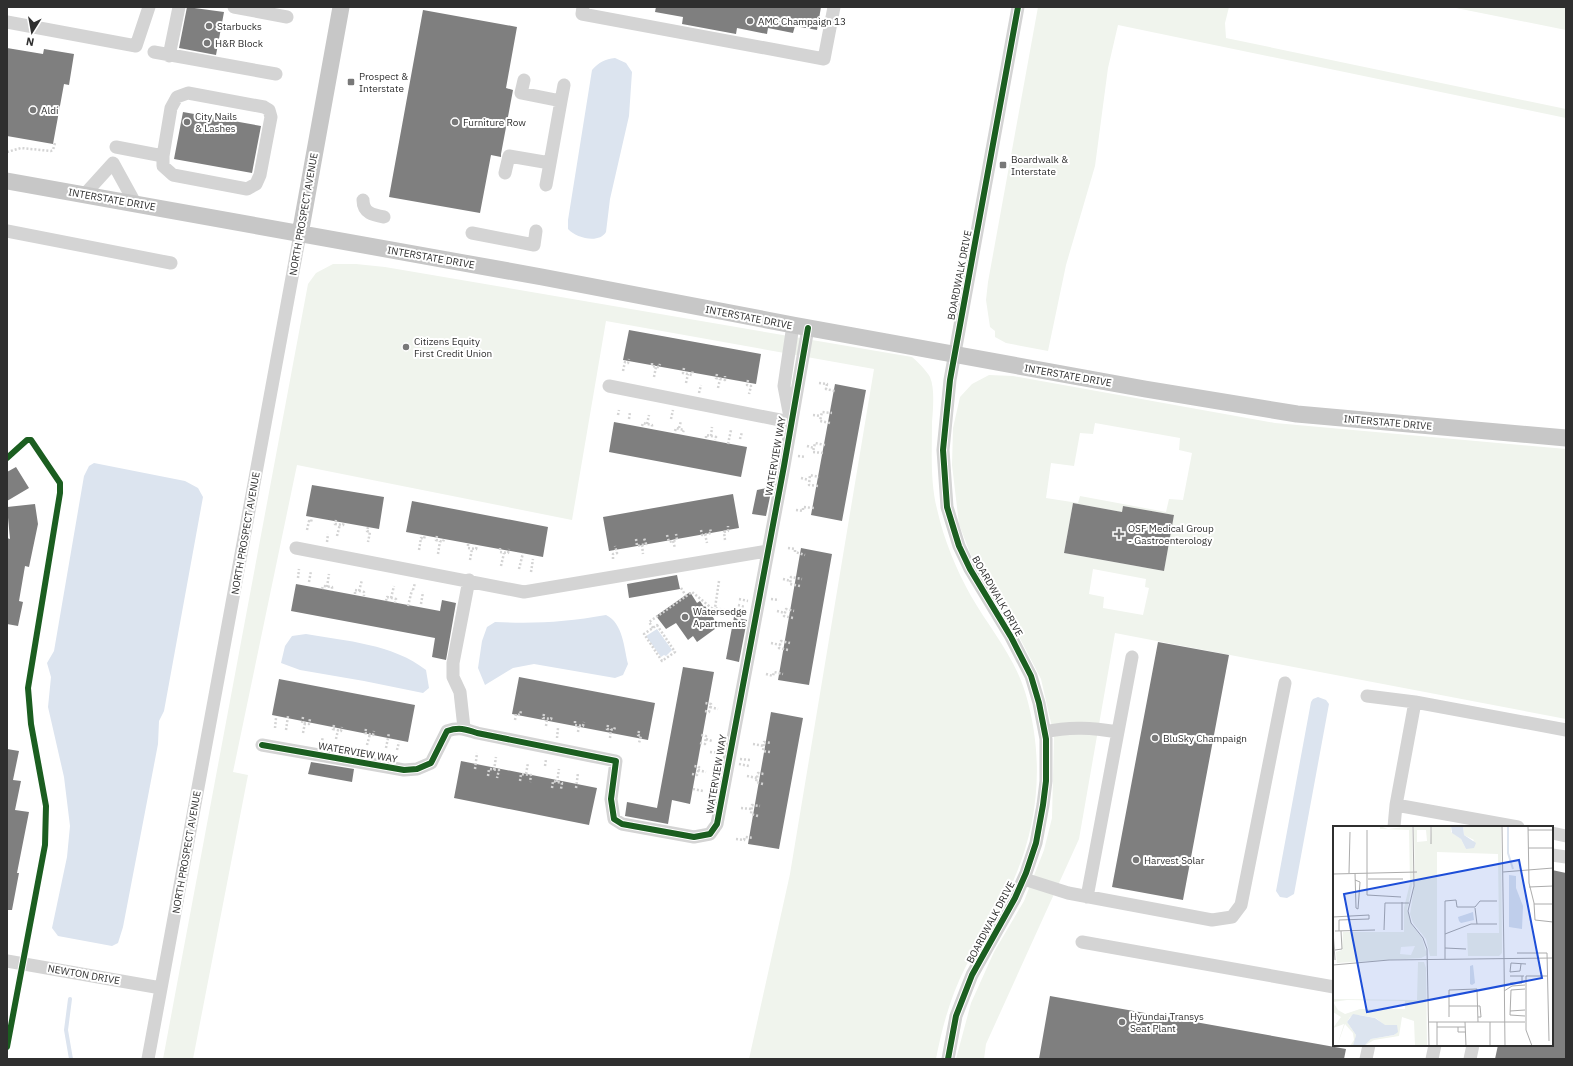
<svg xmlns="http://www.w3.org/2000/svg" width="1573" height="1066" viewBox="0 0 1573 1066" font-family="'IBM Plex Sans',sans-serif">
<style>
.green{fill:#f0f4ed;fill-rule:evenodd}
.water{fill:#dce4ef}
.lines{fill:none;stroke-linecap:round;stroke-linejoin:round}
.stream{stroke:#dce4ef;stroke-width:4}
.building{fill:#7f7f7f}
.path{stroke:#d4d4d4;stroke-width:2.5;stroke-dasharray:2 2;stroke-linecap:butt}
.minor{stroke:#d4d4d4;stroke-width:13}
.major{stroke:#c7c7c7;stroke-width:17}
.cycleway-casing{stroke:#fff;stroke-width:8}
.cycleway{stroke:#1b5e20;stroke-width:6}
.poi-dot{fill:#787878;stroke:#fff;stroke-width:1.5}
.labels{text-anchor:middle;stroke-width:4;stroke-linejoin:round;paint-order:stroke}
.poi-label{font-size:10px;fill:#2f2f2f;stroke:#fff;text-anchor:start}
.street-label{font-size:10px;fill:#2f2f2f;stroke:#fff}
.inset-river{fill:none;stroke:#dce4ef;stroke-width:2}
.inset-road{fill:none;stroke:#acacac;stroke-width:1}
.view{fill:#1d4ed8;fill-opacity:0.15;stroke:#1d4ed8;stroke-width:2}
.inset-edge{fill:none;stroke:#2f2f2f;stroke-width:2}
</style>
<rect width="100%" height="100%" fill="#fff"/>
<path class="green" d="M1038,7H1229L1225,23L1226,38L1566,109V118L1118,25L1108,68L1095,166L1066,265L1048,351L1006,343L995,337V331L990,327L986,300L988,282Z
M1451,7H1566V30Z
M333,264H356L385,267L912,357C918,362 926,370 930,377C935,389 933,409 932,422C932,451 930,481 937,509C944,540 956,569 971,596C990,629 1015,657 1026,695C1045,761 1039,828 1009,890C996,916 979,940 966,966C951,995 942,1027 936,1059H749L790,874L874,369L606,321L572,520L297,465L233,772L248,775L193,1059H163L308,284L316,273Z
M989,375L1013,376L1275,423L1566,449V719L1115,633L1079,839L986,1044L984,1059H956L971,1003L994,952L1024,901L1044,850L1052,818L1054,736L1041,679L1013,625L987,587L970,553L959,524L952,465L953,428L960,397L972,384ZM1095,423L1180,438L1179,450L1192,453L1183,500L1169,499L1166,512L1080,496L1078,503L1046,498L1051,463L1074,466L1080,433L1093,434ZM1073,503L1122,512L1123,506L1174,515L1164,571L1064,553ZM1093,569L1146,579L1145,587L1149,588L1143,615L1103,608L1104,597L1089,594Z"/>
<path class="water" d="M615,58L626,63L632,72L629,116L610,199L606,232C599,244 576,238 568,229V220L592,70C599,62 605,59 615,58Z
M94,463L185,481L198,488L203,497L164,711L159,721L158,744L123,927L118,943L112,946L58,936L52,928L67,857L70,826L64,777L48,707L51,677L47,663L54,651L84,476L89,466Z
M606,615C623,623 624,648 628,664L623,675L615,678L534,664L513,668L485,685L478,668L482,641L487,627L495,622C535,624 567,622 606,615Z
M657,629L672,650L666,656L664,655L661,657L646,636Z
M306,634C346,641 393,644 426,670L429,688L423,693L364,681L300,670L281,663L285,646L292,636Z
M1318,697L1326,700L1329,704L1294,894L1287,898L1280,897L1276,891L1311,702L1313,699Z"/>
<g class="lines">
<path class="stream" d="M70,999L66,1030L71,1059"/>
</g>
<path class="building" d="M187,7L224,12L216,55L179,48Z
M656,7H821L817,30L795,26L793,33L768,28L767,34L737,28L736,34L682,24L683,17L655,12Z
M423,10L517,27L506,88L513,90L501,154V157L491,155L480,213L389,197Z
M7,48L43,54L44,49L74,54L69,85L64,84L53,144L7,136Z
M183,112L261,126L252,173L174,159Z
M629,330L761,354L756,384L623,360Z
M835,384L866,390L842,521L811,515Z
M614,422L747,447L741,477L609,452Z
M16,467L29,488L7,501V472Z
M312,485L384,497L379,529L306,516Z
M772,487L766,516L752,514L757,490Z
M733,494L739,528L609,551L603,517Z
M412,501L548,527L543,557L406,532Z
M1073,503L1122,512L1123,506L1174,515L1164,571L1064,553Z
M35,504L38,524L29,567L25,566L19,601L23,602L18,626L7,624V538L10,539L7,507Z
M801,548L832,554L809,685L778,680Z
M677,575L680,589L629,598L627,584Z
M296,584L440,611L442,600L456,603L446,660L432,657L435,638L291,611Z
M690,592L697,603L700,601L704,607L705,606L719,626L697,642L693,636L688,640L676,623L666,629L656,616Z
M734,617L747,620L739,662L726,659Z
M1158,642L1229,655L1183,900L1112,887Z
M683,667L714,672L690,804L672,800L668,824L625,816L627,802L657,808Z
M519,677L655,703L648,740L512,714Z
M279,679L415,705L408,742L272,715Z
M771,712L803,718L779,849L748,844Z
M7,749L19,751L13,780L21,781L15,810L29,812L17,873H19L12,910H7Z
M461,761L597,788L589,825L454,798Z
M311,762L354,769L352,782L308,774Z
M1552,870L1566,873V1059H1495L1498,1045H1552Z
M1050,996L1346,1049L1344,1059H1039Z"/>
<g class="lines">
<path class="path" d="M7,152L21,148L51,151L53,150L55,143
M652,363V366L659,367L660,364
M684,368L683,373L692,375L693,370
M623,371L625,362L628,363L629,359
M717,374L716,378L725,380V376
M654,377L656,367
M748,380L747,385L751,386L749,394
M686,383L688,374
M819,383L827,384L826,389L835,391
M718,388L720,379
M699,393L701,385
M618,415L619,410
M813,415L821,416
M629,419L630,412
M671,419L673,410
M830,423L820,421L822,412L832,413
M647,424L649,415
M642,426L643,423L652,425V428
M679,428L681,421
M675,431L676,428L684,430L683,432
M711,436L712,427
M706,438V435L716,437L715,440
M740,439L742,432
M728,444L731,430
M807,446L814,448
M823,453L813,452L815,443L825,445
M798,456L805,457
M801,478L809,480
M818,486L809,485L810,475L819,477
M796,510L803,511V507L814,508
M336,520L335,524L343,525L344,522
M368,527L367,531L370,532L368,542
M307,530L309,521L311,522L312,518
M701,530L702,535L711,533L710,528
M705,534L707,543
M667,535L669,542L677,540L676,534
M337,536L340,524
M437,536L436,540L443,542L444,539
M636,539L637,546L646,544L644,538
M725,540L724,532L728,531V526
M673,541L675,548
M327,542L328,534
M468,544V548L476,549L477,546
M642,545L643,554
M500,548V552L508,553L509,549
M788,548L795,549V552L805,555
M419,550L421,538L424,539L425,535
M438,554L440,541
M613,559V554L617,553L615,546
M470,560L472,549
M501,566L504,553
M519,569L523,553
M531,572L533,559
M298,578L299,569
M783,579L791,581
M719,581L715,608L736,613
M309,582L311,571
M800,586L790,584L791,577L802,579
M327,587L329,574
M681,588L686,596
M322,589L323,586L332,587V591
M413,590L415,583
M359,591L362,580
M355,594V590L364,592V596
M391,598L394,586
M739,599L748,601
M771,599L779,600
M386,601L387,597L396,599L395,603
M421,604L423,592
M738,605L745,607
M408,606L412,590
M777,611L785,613
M793,618L784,616L786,609L794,611
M657,625L675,652L662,661L644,634Z
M653,628L649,622L692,592L714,610L715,608
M771,643L780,645
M788,650L779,648L781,641L790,643
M766,674L773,676L774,672L783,674
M710,707L718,709
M705,711L709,712L711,704L705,703
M544,714L543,718L551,719L552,716
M303,717L302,723L309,724L310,719
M515,720L516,714L520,715L521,711
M575,721V725L583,726L584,722
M334,725L333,729L341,731L342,727
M608,725L607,729L614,730L615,727
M546,726L547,719
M275,728L276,718
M366,729L365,733L373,735L374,731
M286,730L288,716
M639,731L638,735L641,736L639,743
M578,732L579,725
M303,733L305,723
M557,738L558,728
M610,738L611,729
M336,739L338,730
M706,739L712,741
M700,743L705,744L706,736L701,735
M321,744L323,737
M753,744L764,746
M367,745L370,734
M386,748L389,733
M397,750L399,742
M710,752L719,753
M770,752L763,751L764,742L771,743
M740,759L750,760
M739,764L749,766
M545,766L546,759
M475,769L477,753
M494,770L496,757
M698,770L706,772
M526,774L528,763
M692,774L697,775L699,767L694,766
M488,776L489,769L499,770L497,778
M747,776L757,778
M520,781L521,774L531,775L530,782
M557,782L559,769
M763,784L756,782L758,773L764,774
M552,788L553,781L562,783L561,789
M576,788L578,773
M693,789L703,791
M741,808L751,809
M758,816L751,814L752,805L760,806
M736,839L744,840L745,837L753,838"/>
<path class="minor" d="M234,7L287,17
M583,7L582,14L824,59L834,7
M7,22L136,46L149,7
M154,52L276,74
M169,56L179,7
M524,80L521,93L561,101L564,85
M116,147L163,156V166L173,175L247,189L256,184L260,175L271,117L269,110L264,107L188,93L177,97L171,108L163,156
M550,163L561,101
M505,173L509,156L550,163L546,185
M84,195L113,163L135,203
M363,200C363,213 373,215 384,217
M7,231L171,263
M472,233L534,245L536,231
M609,386L790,422
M789,412L784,386L793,325
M296,548L524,592L767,551
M1367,696L1415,702L1566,730
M464,728L460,692L453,677V663L469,580
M1045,732C1070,726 1093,728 1118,732
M262,745L404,770L417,769L431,763L447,731C459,727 465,729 477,733L616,761L611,799L614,819L622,824L694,837L710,834L717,824L784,466L808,328
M1396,805L1415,702
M1394,827L1396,805L1518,827
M1552,833L1566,836
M1552,855L1566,857
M1024,879L1068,893L1212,920L1232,917L1241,905L1285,683
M1087,897L1132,657
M1082,942L1334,987
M7,961L161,988
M148,1059L300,234
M948,1059L956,1016L972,975L1015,898L1026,873L1036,843L1043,805L1046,781V739L1039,703L1031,676L1011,637L970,569L959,546L947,507L943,450L950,380L1018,7
M1366,1059L1369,1045
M1432,1059L1435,1045
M1470,1059L1473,1045"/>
<path class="major" d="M7,181L542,277L793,325L1145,389L1297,414L1566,438
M300,234L341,7"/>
<defs>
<path id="cycleway" d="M7,458L27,440H31L60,483V493L28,688L31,724L46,806L45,845L7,1047
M262,745L404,770L417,769L431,763L447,731C459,727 465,729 477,733L616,761L611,799L614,819L622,824L694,837L710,834L717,824L784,466L808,328
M948,1059L956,1016L972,975L1015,898L1026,873L1036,843L1043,805L1046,781V739L1039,703L1031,676L1011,637L970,569L959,546L947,507L943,450L950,380L1018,7"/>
</defs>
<use href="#cycleway" class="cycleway-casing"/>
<use href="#cycleway" class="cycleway"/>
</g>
<g class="poi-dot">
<circle cx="750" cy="21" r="4"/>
<circle cx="209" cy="26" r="4"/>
<circle cx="207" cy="43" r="4"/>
<rect x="347" y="78" width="8" height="8" rx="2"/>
<circle cx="33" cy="110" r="4"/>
<circle cx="187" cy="122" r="4"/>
<circle cx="455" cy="122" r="4"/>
<rect x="999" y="161" width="8" height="8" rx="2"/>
<circle cx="406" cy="347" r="4"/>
<path d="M1117 528h4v4h4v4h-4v4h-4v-4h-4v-4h4z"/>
<circle cx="685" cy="617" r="4"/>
<circle cx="1155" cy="738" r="4"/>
<circle cx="1136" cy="860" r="4"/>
<circle cx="1122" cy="1022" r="4"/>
</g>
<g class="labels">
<g class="poi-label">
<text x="758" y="25">AMC Champaign 13</text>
<text x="217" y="30">Starbucks</text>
<text x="215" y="47">H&amp;R Block</text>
<text x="359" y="80">Prospect &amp;<tspan x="359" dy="12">Interstate</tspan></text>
<text x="41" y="114">Aldi</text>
<text x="195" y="120">City Nails<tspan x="195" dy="12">&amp; Lashes</tspan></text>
<text x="463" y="126">Furniture Row</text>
<text x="1011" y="163">Boardwalk &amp;<tspan x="1011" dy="12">Interstate</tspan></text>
<text x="414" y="345">Citizens Equity<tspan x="414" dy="12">First Credit Union</tspan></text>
<text x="1128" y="532">OSF Medical Group<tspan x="1128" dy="12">- Gastroenterology</tspan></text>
<text x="693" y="615">Watersedge<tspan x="693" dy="12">Apartments</tspan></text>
<text x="1163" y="742">BluSky Champaign</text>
<text x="1144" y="864">Harvest Solar</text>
<text x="1130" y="1020">Hyundai Transys<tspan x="1130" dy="12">Seat Plant</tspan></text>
</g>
<g class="street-label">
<text transform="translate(112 199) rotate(10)" y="4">INTERSTATE DRIVE</text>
<text transform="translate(303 214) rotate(-80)" y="4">NORTH PROSPECT AVENUE</text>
<text transform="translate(431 257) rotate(10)" y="4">INTERSTATE DRIVE</text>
<text transform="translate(959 275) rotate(-79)" y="4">BOARDWALK DRIVE</text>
<text transform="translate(749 317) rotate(11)" y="4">INTERSTATE DRIVE</text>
<text transform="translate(1068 375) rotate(10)" y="4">INTERSTATE DRIVE</text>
<text transform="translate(1388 422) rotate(5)" y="4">INTERSTATE DRIVE</text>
<text transform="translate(775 456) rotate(-80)" y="4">WATERVIEW WAY</text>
<text transform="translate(245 533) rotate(-80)" y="4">NORTH PROSPECT AVENUE</text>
<text transform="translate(998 596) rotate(60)" y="4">BOARDWALK DRIVE</text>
<text transform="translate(358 752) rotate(10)" y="4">WATERVIEW WAY</text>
<text transform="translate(716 774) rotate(-80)" y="4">WATERVIEW WAY</text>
<text transform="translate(186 852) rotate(-80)" y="4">NORTH PROSPECT AVENUE</text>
<text transform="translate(990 922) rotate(-62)" y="4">BOARDWALK DRIVE</text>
<text transform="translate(84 974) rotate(10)" y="4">NEWTON DRIVE</text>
</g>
</g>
<g transform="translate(1333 826)">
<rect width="220" height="220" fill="#fff"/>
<path d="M47,0L55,3L79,0L80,55L74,84L79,99L89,112L94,129L88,132L4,137L3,126L9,124L10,106H71V82L77,57L76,4L47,3ZM82,120L78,129L67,128L68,121ZM81,0H97V18L99,0H118V6L128,13L133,23L141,14L131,9L130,0H168L169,127L166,130H97L93,113L80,97L77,88L82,55ZM84,4H93L94,15L84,16ZM104,26L165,28L166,107H134L135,130H104ZM85,136H91L93,142L94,220H82L81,195L69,191L66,210L41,214L31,220L38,213L62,209L64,199H51L43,192L26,189L17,191L14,196L23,209L21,219L17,220L21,214L20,207L12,198L4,220L11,198L0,202L8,191L0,186V173L84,174ZM14,174L72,175V183H27L12,188L5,184L0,176Z" fill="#f0f4ed" fill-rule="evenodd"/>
<path d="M118,0H130L131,9L143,17L141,22L133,23L128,13L119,7ZM176,49L183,50V62L190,80L189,103L176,101ZM140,86L141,94L128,97L126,95L125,91ZM140,139L142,157L139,159L137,158V140ZM20,188L42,192L52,199H64L65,206L61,209L38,213L31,220H20L23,209L14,196Z" fill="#dce4ef"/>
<path class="inset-river" d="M175,0V27L180,43"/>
<path class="inset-road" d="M80,0L81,60L75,85L78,97L90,112L94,123L96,220M169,0L171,133M195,0L196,57L201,77L202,94L220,96M34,4V69L68,71M195,4H220M98,18V0M195,22H220M170,46L220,42M16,47L17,6M22,47L23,82L25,83L27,56L22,54M0,48L84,46M35,53H70M196,61L220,60M69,76V104M201,78H220M142,82L144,98M0,91L36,89V93L6,94V105M51,104L52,77H76M0,105L2,134M2,105L42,104M112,108L138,98H164M112,122L133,123M2,124L9,123L8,105M184,127H214L216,215M112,133V75L123,74L124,81H142L147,75H164M171,133L172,220M188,138L187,145L177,146L178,137L193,138M0,139L56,134L220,132M177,150H191M177,157H189V150M171,165L179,160L192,159M116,180H144M144,180H147L148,191H145M177,185L192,184M192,190L177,189L178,164L192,163M116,191V164L144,163L145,196M96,196H192M104,196V220M132,196L133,220M104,201H132M125,201V206H133M157,220V196M199,220L193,204V150H215"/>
<path class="view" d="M186,34L209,152L34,186L11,68Z"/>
<rect width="220" height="220" class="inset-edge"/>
</g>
<rect width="1573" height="1066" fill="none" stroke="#2f2f2f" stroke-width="16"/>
<g transform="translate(32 32) rotate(191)" stroke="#ffffff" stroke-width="3" paint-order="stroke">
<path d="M0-3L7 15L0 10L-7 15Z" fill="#2f2f2f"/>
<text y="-6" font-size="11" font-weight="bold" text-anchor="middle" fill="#2f2f2f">N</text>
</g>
</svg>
